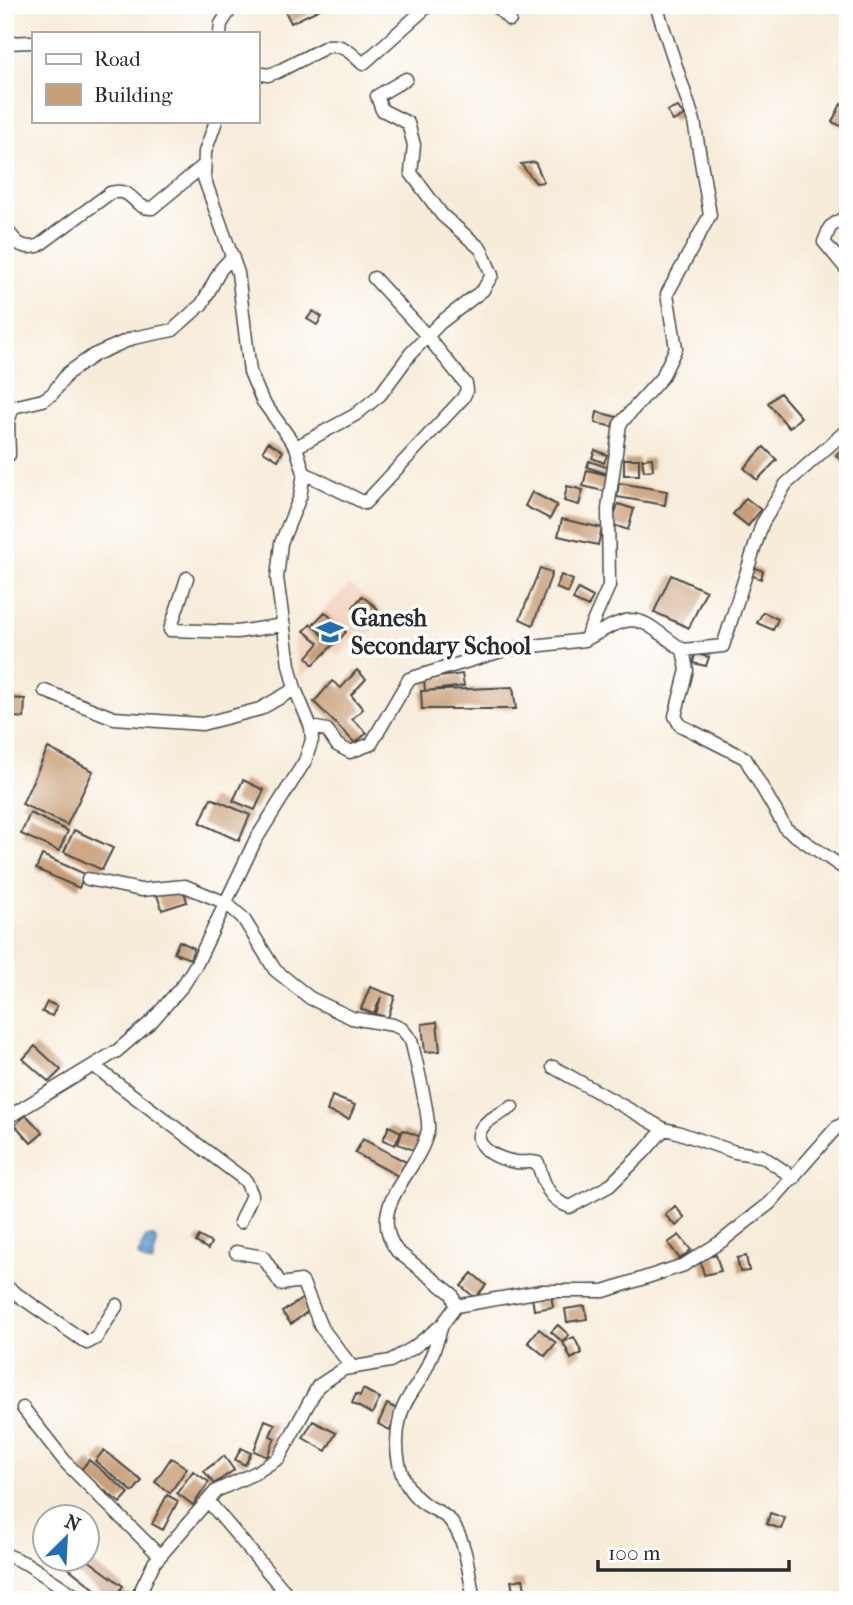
<svg xmlns="http://www.w3.org/2000/svg" width="853" height="1605" viewBox="0 0 853 1605" font-family="'IM FELL French Canon',serif">
<style>
.built{fill:#f3d4bf}
.water{fill:url(#water-ripples);stroke:#46657e;stroke-width:2}
.building{fill:#c89f78}
.lines{fill:none;stroke-linecap:round;stroke-linejoin:round}
.minor-casing{stroke:#4a4845;stroke-width:15}
.minor{stroke:#fff;stroke-width:12}
.labels{text-anchor:middle;stroke-width:7;stroke-linejoin:round;paint-order:stroke}
.poi-label{font-size:24px;font-weight:bold;fill:#2b2b2b;stroke:#fff;text-anchor:start}
</style>
<defs>
<pattern id="water-ripples" width="26" height="14" patternUnits="userSpaceOnUse" patternTransform="scale(1.75)"><rect width="26" height="14" fill="#619fd2"/><path d="M2 4q2-2 4 0t4 0M15 11q2-2 4 0t4 0" fill="none" stroke="#5082ab"/></pattern>
</defs>
<rect width="100%" height="100%" fill="#fff"/>
<filter id="ink" filterUnits="userSpaceOnUse"><feTurbulence type="fractalNoise" baseFrequency=".0143" numOctaves="2"/><feDisplacementMap in="SourceGraphic" scale="14" xChannelSelector="R" yChannelSelector="G"/><feConvolveMatrix kernelMatrix="1 2 1 2 8 2 1 2 1" color-interpolation-filters="sRGB"/></filter>
<filter id="wash" filterUnits="userSpaceOnUse"><feTurbulence type="fractalNoise" baseFrequency=".00686" numOctaves="4" result="noise"/><feDisplacementMap in="SourceGraphic" scale="28" xChannelSelector="R" yChannelSelector="G"/><feGaussianBlur stdDeviation="1.57" result="paint"/><feColorMatrix in="noise" values="0 0 0 0 0 0 0 0 0 0 0 0 0 0 0 0 0 1.4 0 .05"/><feComposite in="paint" operator="in"/></filter>
<g filter="url(#wash)">
<rect width="100%" height="100%" fill="#f7ecda"/>
<path class="built" d="M349,585L386,613L369,635L361,629L339,656L332,650L300,677L294,639Z"/>
<path class="water" d="M146,1237H154L157,1242L152,1263L144,1261L138,1256Z"/>
<g id="blocks">
<path class="building" d="M297,5H318L320,9L291,23L285,11Z
M841,104L848,108V129L832,122Z
M678,107L684,116L673,121L667,111Z
M535,162L544,182L536,183L521,164Z
M313,311L322,317L317,325L307,319Z
M780,393L801,417L789,428L768,403Z
M597,412L617,417L615,427L595,423Z
M268,442L283,451L278,460L263,451Z
M848,443V464L846,466L836,455Z
M764,447L777,460L757,480L744,468Z
M595,450L607,455L604,463L592,458Z
M652,458L653,470L644,471L642,459Z
M624,459H639V475H624Z
M589,461L612,469L610,475L587,467Z
M587,470L611,476L607,492L583,486Z
M619,483L667,491L665,505L617,497Z
M567,486L583,490L579,505L564,501Z
M532,492L557,505L550,519L525,506Z
M746,498L761,510L748,526L733,514Z
M618,504L634,509L628,530L611,524Z
M562,519L602,528L598,545L558,536Z
M753,567L763,571L761,579L750,575Z
M540,568L552,573L533,625L520,619Z
M561,575L573,580L568,593L556,588Z
M671,575L706,591L689,628L654,612Z
M578,589L593,597L588,607L573,600Z
M362,596L378,609L369,620L353,607Z
M325,612L346,632L336,643L314,623Z
M763,612L778,619L773,630L757,623Z
M311,624L333,645L313,665L307,657L319,643L304,631Z
M695,654L709,657L706,666L693,663Z
M357,670L366,679L351,695L363,709L352,719L367,733L355,743L314,702L332,681L341,688Z
M462,674L464,686L425,691L424,679Z
M513,687L516,709H422L421,691Z
M7,698L25,699L24,718L5,716Z
M48,748L93,771L67,825L22,804Z
M243,780L264,790L255,810L233,801Z
M211,798L250,815L239,841L200,823Z
M30,813L68,831L59,851L21,834Z
M74,830L113,848L102,870L64,852Z
M42,855L85,874L79,888L36,869Z
M183,887L187,902L162,910L157,895Z
M179,941L194,948L190,959L174,953Z
M370,987L395,996L388,1018L376,1014L381,997L374,1014L361,1009Z
M47,1002L57,1006L52,1016L42,1012Z
M437,1022L440,1051L425,1052L422,1024Z
M35,1046L61,1070L49,1082L23,1059Z
M332,1096L355,1105L349,1119L327,1111Z
M26,1115L43,1133L31,1143L15,1125Z
M389,1126L401,1132L395,1145L383,1140Z
M403,1130L421,1137L416,1151L398,1144Z
M363,1139L406,1162L398,1176L355,1153Z
M675,1206L685,1218L676,1226L665,1215Z
M679,1235L691,1250L680,1259L668,1243Z
M199,1236L211,1243L208,1249L196,1242Z
M716,1255L721,1271L704,1275L700,1259Z
M746,1256L749,1271L740,1272L737,1258Z
M472,1273L486,1285L475,1298L461,1286Z
M551,1295L553,1307L534,1310L532,1297Z
M303,1298L311,1309L291,1324L282,1312Z
M585,1306L587,1319L567,1322L565,1309Z
M558,1325L569,1335L563,1342L551,1332Z
M539,1329L556,1343L545,1356L528,1342Z
M574,1337L582,1353L571,1359L563,1342Z
M363,1389L380,1398L372,1414L352,1403L356,1394L360,1396Z
M387,1404L399,1410L390,1430L378,1424Z
M265,1420L275,1424L270,1436L275,1438L267,1457L254,1451Z
M313,1421L336,1433L326,1451L303,1438Z
M241,1448L251,1453L245,1465L235,1460Z
M104,1450L142,1481L133,1492L95,1461Z
M224,1456L234,1470L214,1484L204,1471Z
M171,1458L187,1468L170,1493L155,1482Z
M89,1460L129,1493L120,1503L80,1471Z
M193,1471L209,1482L193,1505L177,1493Z
M167,1495L178,1501L163,1530L152,1524Z
M770,1513L785,1518L781,1529L767,1524Z
M64,1560H88L123,1586L112,1600H109L62,1563Z
M523,1579L525,1589L513,1591L511,1581Z
M120,1590L131,1595L129,1600H116Z"/>
</g>
</g>
<g filter="url(#ink)">
<use href="#blocks" fill-opacity="0" stroke="#4a4845" stroke-width="2"/>
<g class="lines">
<defs>
<path id="minor" d="M495,5L510,20
M220,33L221,24L233,5
M5,43L33,42
M257,73L268,75L277,72L328,46C344,44 352,54 363,64L429,5
M848,215L830,227L824,242L848,271
M5,227C15,241 20,250 38,246L110,193C134,186 133,210 152,208L203,166
M296,447L355,415L380,395L411,353L440,323L483,290L492,275L481,249L442,215L411,173L414,145L408,123L382,110L377,96L406,79
M9,455L8,422L13,407L43,400L52,394L68,373L94,355L133,338L173,330L202,304L221,269L233,256
M304,473L365,503L463,398L467,390L466,384L427,336L374,278
M187,578L170,630L237,632L284,625
M585,640C640,609 635,616 683,650L723,646L762,524L786,484L848,429
M683,650L687,670L675,716L680,725L745,758L786,829L848,871
M45,691L114,718L202,724L260,709L295,689
M311,727L327,730L337,745L350,752L371,744L409,679L508,649L585,640L609,586L608,509L620,424L662,377L676,348L667,294L710,215L694,121L656,5
M88,879L141,890L185,886L226,903L243,918L275,970L310,998L352,1018L393,1025L402,1029L411,1040C415,1057 430,1116 428,1130C419,1173 364,1206 397,1251L452,1294L456,1306
M94,1066L246,1181L252,1195L240,1222
M553,1067L664,1129L677,1132L735,1152L762,1156L794,1178
M512,1107C504,1112 490,1118 484,1125C466,1146 500,1160 516,1162C524,1163 530,1161 538,1163C543,1183 549,1200 570,1207L609,1186L644,1152L664,1129
M5,1119L117,1051L152,1021L184,984L197,963L255,841L305,761L312,740L311,727L295,689L289,665L277,578L281,543L300,497L304,473L296,447L262,400L250,372L238,273L204,178L205,152L216,121
M236,1252L263,1257L281,1284L301,1281L303,1283L321,1327L352,1367
M5,1286L87,1343L96,1338L117,1305
M456,1306L542,1291H604L684,1265L722,1241L770,1203L836,1128L848,1121
M442,1325C437,1343 431,1359 423,1375C415,1389 403,1402 400,1418C393,1448 397,1486 426,1505C434,1510 446,1514 452,1523C467,1543 469,1576 474,1600
M23,1408L67,1464L160,1556
M208,1501L292,1600
M5,1554L27,1564L82,1600
M136,1600L154,1563L216,1491L255,1473L279,1458L318,1386L344,1369L390,1361L413,1348L442,1325L456,1306
M273,1600L284,1590"/>
</defs>
<use href="#minor" class="minor-casing"/>
<use href="#minor" class="minor"/>
</g>
</g>
<defs>
<symbol id="school-bare" viewBox="-9 -9 18 18"><path d="M0-5L7-2L0 1L-7-2ZM-4 1L0 2.5L4 1V4Q0 6-4 4Z" fill="#1f6fb2" stroke="#fff" stroke-width="2.5" paint-order="stroke"/></symbol>
</defs>
<g fill-rule="evenodd">
<use href="#school-bare" x="311" y="613" width="38" height="38"/>
</g>
<g class="labels">
<g class="poi-label">
<text x="351" y="626">Ganesh<tspan x="351" dy="28">Secondary School</tspan></text>
</g>
</g>
<rect width="853" height="1605" fill="none" stroke="#fff" stroke-width="28"/>
<rect x="32" y="32" width="228" height="91" fill="#ffffff" stroke="#aaaaaa" stroke-width="2"/>
<rect x="46" y="54" width="35" height="10" fill="#ffffff" stroke="#aaaaaa" stroke-width="2"/>
<text x="94" y="66" font-size="21" fill="#2b2b2b">Road</text>
<rect x="46" y="84" width="35" height="21" fill="#c89f78" stroke="#aaaaaa" stroke-width="2"/>
<text x="94" y="102" font-size="21" fill="#2b2b2b">Building</text>
<g transform="translate(66 1538) rotate(24)"><circle r="33" fill="#ffffff" stroke="#aaaaaa" stroke-width="2"/>
<path d="M0-5L12 26L0 18L-12 26Z" fill="#1f6fb2"/>
<text y="-10" font-size="19" font-weight="bold" text-anchor="middle" fill="#2b2b2b">N</text>
</g>
<path d="M598 1560v10h191v-10" fill="none" stroke="#2b2b2b" stroke-width="3.5"/>
<text x="608" y="1560" font-size="21" fill="#2b2b2b" stroke="#ffffff" stroke-width="5" paint-order="stroke">100 m</text>
</svg>
